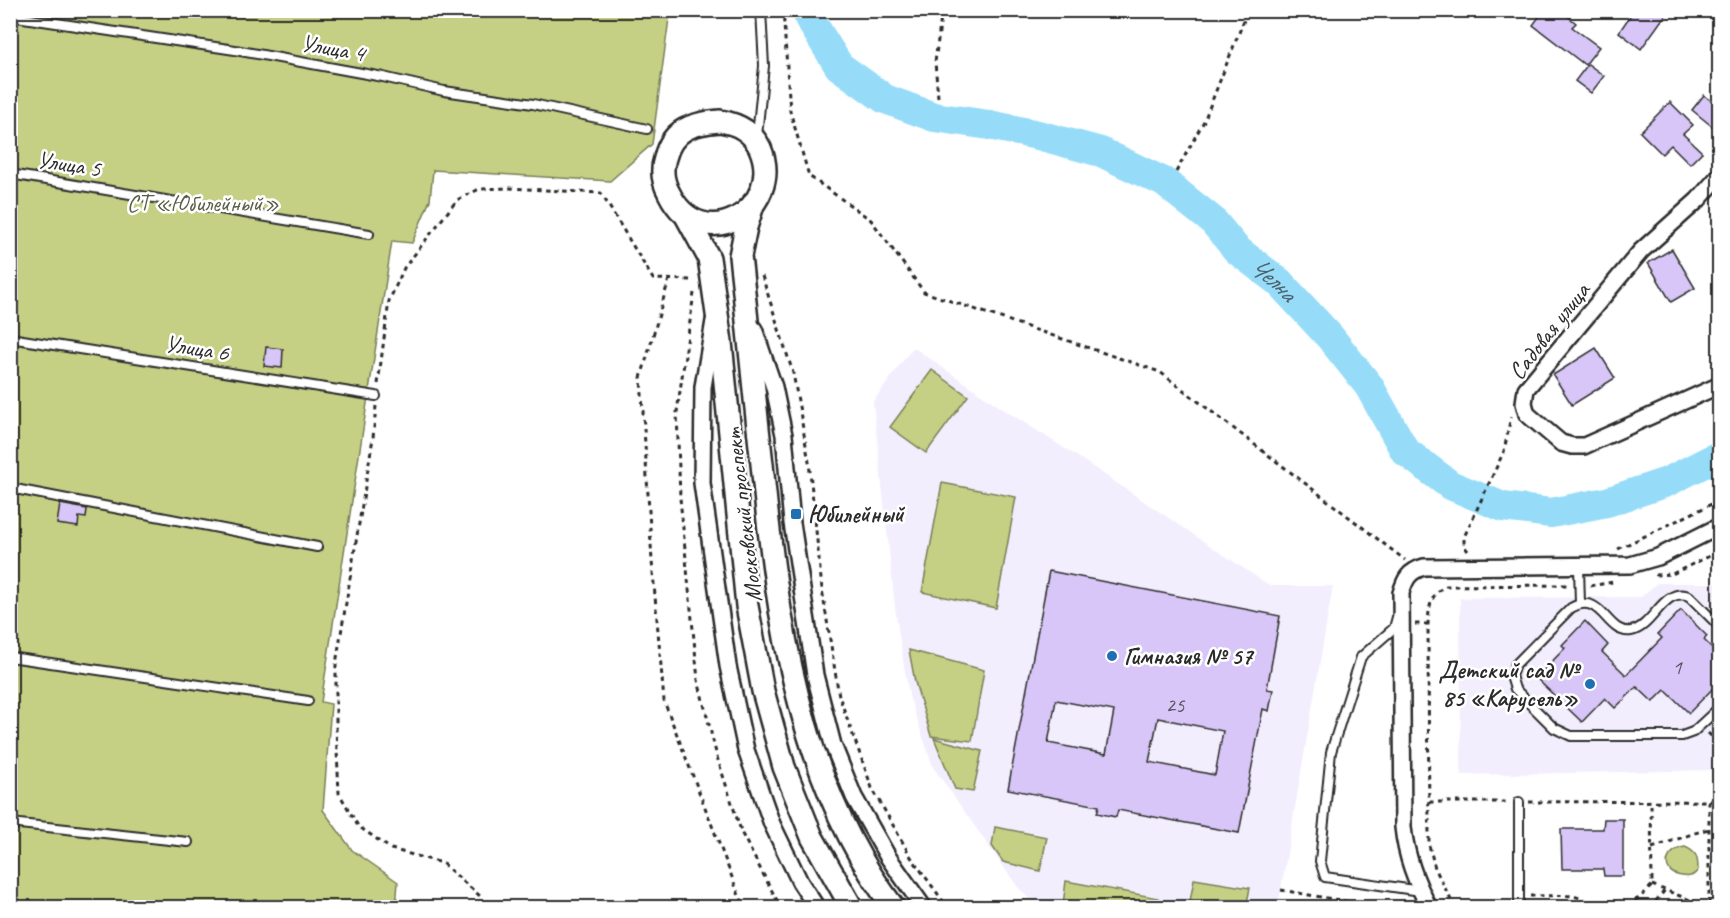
<svg xmlns="http://www.w3.org/2000/svg" width="1730" height="918" viewBox="0 0 1730 918" font-family="Caveat,sans-serif">
<style>
.built{fill:#f3eefd}
.green{fill:#c6d084;stroke:#787e58;stroke-width:1.5}
.lines{fill:none;stroke-linecap:round;stroke-linejoin:round}
.river{stroke:#96dcf8;stroke-width:30}
.building{fill:#d7c6f7;stroke:#2b2b2b;stroke-width:1.5;fill-rule:evenodd}
.lane-casing{stroke:#2b2b2b;stroke-width:12}
.street-casing{stroke:#2b2b2b;stroke-width:20}
.secondary-casing{stroke:#2b2b2b;stroke-width:26}
.path{stroke:#2b2b2b;stroke-width:3;stroke-dasharray:4.5 4.5;stroke-linecap:butt}
.lane{stroke:#fff;stroke-width:8}
.street{stroke:#fff;stroke-width:15}
.secondary{stroke:#fff;stroke-width:21}
.poi-dot{fill:#1f6fb2;stroke:#fff;stroke-width:2}
.labels{text-anchor:middle;stroke-width:5;stroke-linejoin:round;paint-order:stroke}
.number-label{font-size:21px;fill:#56525e}
.street-label{font-size:24px;fill:#2b2b2b;stroke:#fff}
.park-label{font-size:24px;fill:#5a5d46;stroke:#fff}
.poi-label{font-size:24px;font-weight:bold;fill:#2b2b2b;stroke:#fff;text-anchor:start}
.water-label{font-size:26px;font-style:italic;fill:#4b6068;stroke:#fff}
</style>
<rect width="100%" height="100%" fill="#fff"/>
<filter id="ink" filterUnits="userSpaceOnUse"><feTurbulence type="fractalNoise" baseFrequency=".0167" numOctaves="2"/><feDisplacementMap in="SourceGraphic" scale="12" xChannelSelector="R" yChannelSelector="G"/><feConvolveMatrix kernelMatrix="1 2 1 2 8 2 1 2 1" color-interpolation-filters="sRGB"/></filter>
<g filter="url(#ink)">
<path class="built" d="M913,347L1003,409L1078,457L1270,586H1333L1278,907H1037L1017,886L933,767L909,696L896,616L873,402Z
M1657,583H1719V770L1461,775L1460,598L1641,597Z"/>
<path class="green" d="M10,11H670L652,144L610,181L433,170L430,200L412,243L392,241L321,702L331,704L323,810L352,850L398,882L396,907H11Z
M932,370L968,396L926,453L890,427Z
M942,483L1016,497L996,608L922,592Z
M909,650L984,670L972,741L931,736L915,682Z
M934,738L982,751L973,792L955,789Z
M995,827L1047,837L1040,871L1003,862L992,846Z
M1685,847C1697,852 1698,858 1698,870C1693,877 1689,877 1682,876C1659,873 1665,850 1685,847Z
M1194,879L1250,888L1246,907H1189Z
M1066,881L1158,898L1156,907H1066L1063,905Z"/>
<g class="lines">
<path class="river" id="s1" d="M810,10L809,18L839,66L885,99L934,117L989,125L1038,135L1101,152L1164,182L1213,221L1237,250L1279,282L1330,337L1369,386L1405,451L1450,485L1503,507L1551,513L1607,502L1667,482L1720,455"/>
</g>
<path class="building" d="M1544,10H1560L1576,23L1572,27L1599,47L1585,65L1533,25Z
M1634,10H1669L1641,49L1619,32Z
M1588,64L1604,76L1591,93L1575,81Z
M1704,95L1719,107V132L1692,110Z
M1670,102L1693,125L1683,134L1702,152L1690,164L1671,145L1662,154L1640,132Z
M1672,249L1695,288L1671,302L1648,263Z
M266,347L283,349L282,368L264,366Z
M1596,348L1615,378L1572,405L1553,375Z
M60,504L87,509L86,518L79,517L78,527L57,524Z
M1049,571L1280,616L1267,689L1273,690L1269,711L1263,709L1239,833L1118,810L1116,817L1097,813L1099,806L1008,789ZM1056,700L1114,711L1106,754L1048,743ZM1158,718L1223,731L1215,775L1149,762Z
M1681,610L1707,636L1704,640L1719,655V682L1689,713L1665,690L1653,702L1637,687L1615,708L1605,698L1582,722L1536,678L1565,648L1562,645L1585,621L1608,645L1602,652L1626,675L1662,638L1658,634Z
M1604,819H1623V876H1604L1603,869H1562L1561,829H1603Z"/>
<g class="lines">
<defs>
<path id="lane" d="M1601,11V10
M10,16L235,50L383,77L444,91L533,104L647,129
M757,136L764,66L761,10
M10,174L369,234
M10,338L376,396
M10,488L317,547
M1579,566L1580,604
M1397,617L1394,628L1361,657L1331,752L1320,861L1325,877L1421,891
M1720,627L1689,596C1663,586 1654,627 1631,631C1606,635 1602,590 1571,608L1515,665L1511,676L1515,689L1554,728L1571,736H1682L1693,732L1720,707
M10,657L308,701
M1519,802V908
M10,823L188,842"/>
<path id="street" d="M1720,175L1698,200L1641,251L1526,389L1524,403L1527,414L1561,443L1572,446H1584L1720,385
M714,321L703,387L702,483L728,666L746,750L772,824L800,882L817,908
M754,329L774,387L784,435L792,523L815,675L833,745L854,797L888,857L924,908
M1429,908C1416,881 1406,857 1403,827L1401,593C1405,579 1409,571 1424,567L1630,565L1658,557L1720,526"/>
<path id="secondary" d="M720,121C738,124 752,131 760,148C786,208 702,260 669,193C663,182 661,170 665,158C672,129 693,123 720,121Z
M754,202L746,227L740,256C748,325 754,395 762,464C777,617 798,781 894,908
M685,214L709,258L721,342L747,606L763,691L784,767L812,837L852,908"/>
</defs>
<use href="#lane" class="lane-casing"/>
<use href="#street" class="street-casing"/>
<use href="#secondary" class="secondary-casing"/>
<path class="path" d="M783,10L790,111L809,176L871,220L924,292L1160,372L1405,560
M938,97L935,62L942,10
M1176,172L1204,121L1248,10
M762,276L793,373L809,462L822,589L839,696L872,788L911,857L948,908
M669,279L641,378L652,561L664,701L740,898L748,908
M694,293L677,412L680,498L698,680L717,757L742,834L781,908
M378,384L389,301L404,268L457,200L479,189L509,188L601,193L653,279L694,280
M376,406L373,438L336,664V729L339,793L358,826L391,849L442,863L480,896V908
M1618,549L1720,500
M1468,551L1464,546V537L1504,451L1511,416
M1655,575L1672,574L1720,551
M1590,586L1613,582
M1415,624H1428
M1708,733L1720,744
M1709,801V908
M1429,802H1508
M1529,802L1720,801
M1652,848C1671,842 1689,834 1709,829
M1652,885L1708,907
M1281,890L1384,908
M1530,896C1544,896 1559,895 1573,896C1582,898 1590,903 1599,906C1619,912 1640,901 1652,885L1651,801
M1455,908L1435,868L1429,845L1428,624C1429,607 1430,594 1446,586L1568,585
M1650,908L1665,890"/>
<use href="#lane" class="lane"/>
<use href="#street" class="street"/>
<use href="#secondary" class="secondary"/>
</g>
</g>
<g class="poi-dot">
<rect x="790" y="508" width="12" height="12" rx="3"/>
<circle cx="1112" cy="656" r="6"/>
<circle cx="1590" cy="684" r="6"/>
</g>
<g class="labels">
<g class="number-label">
<text x="1677" y="674">1</text>
<text x="1175" y="712">25</text>
</g>
<g class="street-label">
<text transform="translate(333 48) rotate(10)" y="8">Улица 4</text>
<text transform="translate(69 164) rotate(9)" y="8">Улица 5</text>
<text transform="translate(1549 331) rotate(-52)" y="8">Садовая улица</text>
<text transform="translate(197 348) rotate(9)" y="8">Улица 6</text>
<text transform="translate(743 515) rotate(-97)" y="8">Московский проспект</text>
</g>
<g class="park-label">
<text x="203" y="211">СТ «Юбилейный»</text>
</g>
<g class="poi-label">
<text x="808" y="522">Юбилейный</text>
<text x="1124" y="664">Гимназия № 57</text>
<text x="1578" y="678" text-anchor="end">Детский сад №<tspan x="1578" dy="28">85 «Карусель»</tspan></text>
</g>
<g class="water-label">
<text dy="9" stroke="none"><textPath href="#s1" startOffset="561">Челна</textPath></text>
</g>
</g>
<rect width="1730" height="918" fill="none" stroke="#fff" stroke-width="36"/>
<rect x="18" y="18" width="1694" height="882" fill="none" stroke="#2b2b2b" stroke-width="2" filter="url(#ink)"/>
</svg>
